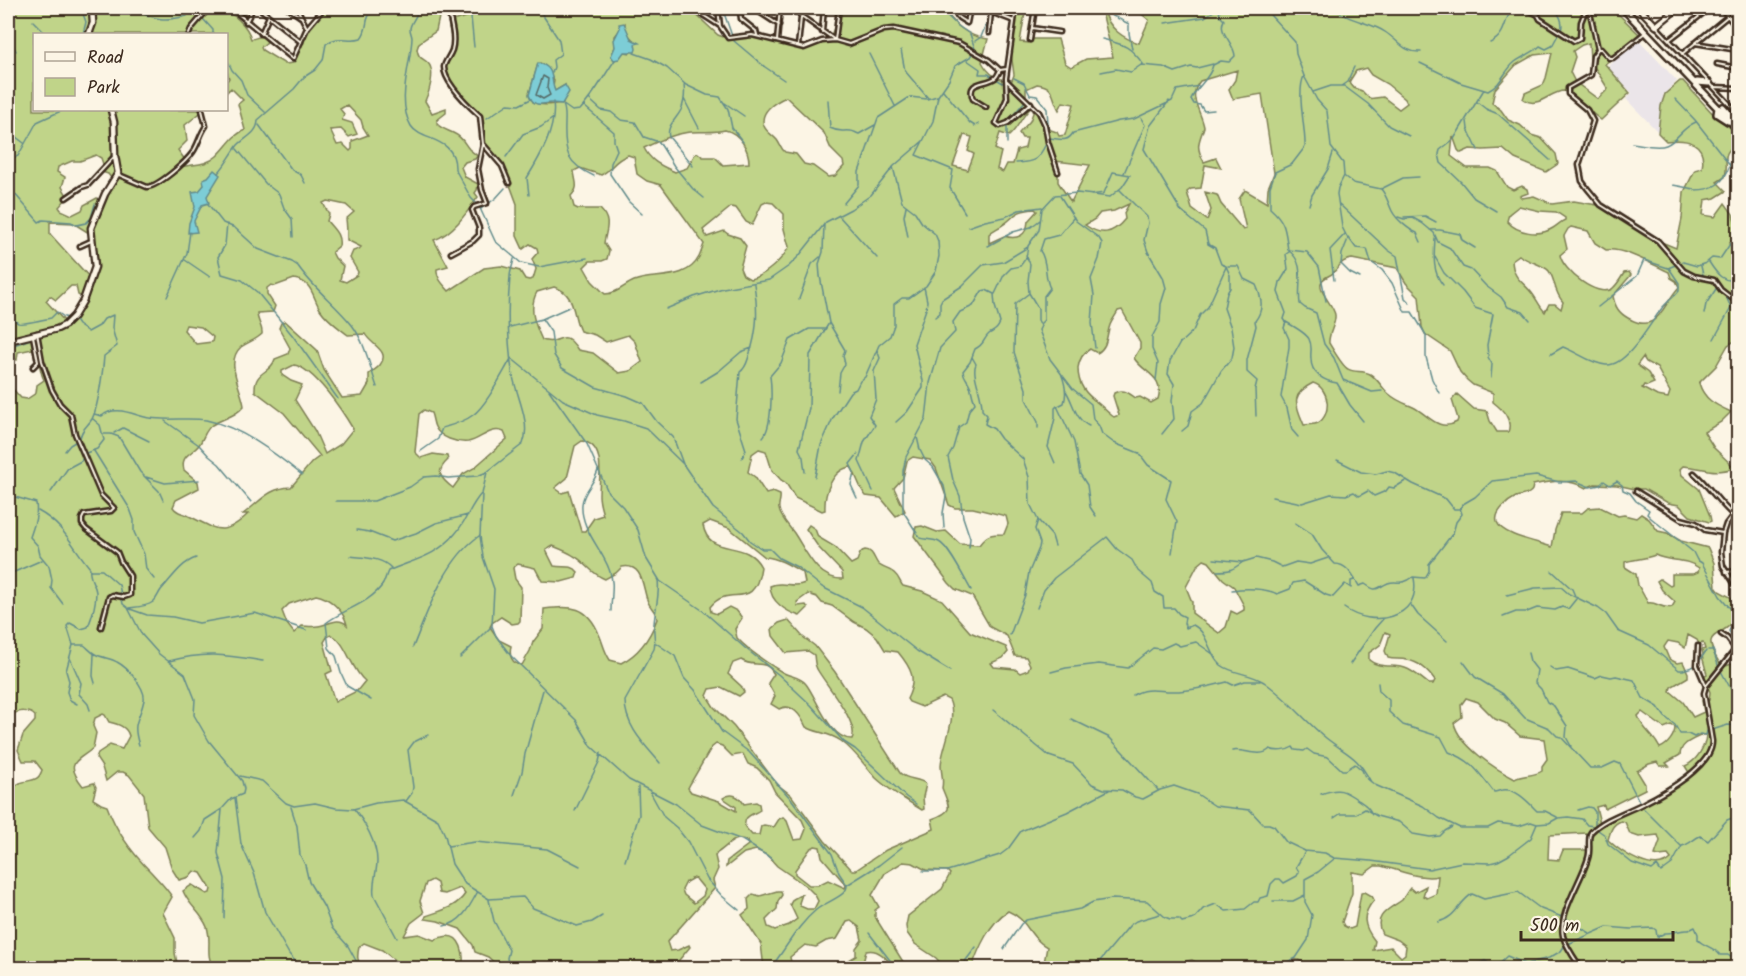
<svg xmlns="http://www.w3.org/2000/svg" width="1746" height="976" viewBox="0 0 1746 976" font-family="Kalam,sans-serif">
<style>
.built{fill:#ebe5e9}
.green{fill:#c0d489;stroke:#7e7f54;stroke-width:1.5;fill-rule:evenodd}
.water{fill:#7dcdd6;stroke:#638c8c;stroke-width:1.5}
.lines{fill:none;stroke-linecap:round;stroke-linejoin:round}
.shore{stroke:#556b68;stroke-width:1.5}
.stream{stroke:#638c8c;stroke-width:1.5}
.street-casing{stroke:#3b2a1e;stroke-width:7}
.secondary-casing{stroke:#3b2a1e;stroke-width:9}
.primary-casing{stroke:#3b2a1e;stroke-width:10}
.street{stroke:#fcf5e5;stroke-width:2}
.secondary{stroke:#fcf5e5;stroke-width:4.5}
.primary{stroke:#fcf5e5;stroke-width:5}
</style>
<rect width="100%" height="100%" fill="#fcf5e5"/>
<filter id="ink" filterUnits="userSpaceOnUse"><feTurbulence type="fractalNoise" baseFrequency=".0167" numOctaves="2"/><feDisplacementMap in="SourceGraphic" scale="12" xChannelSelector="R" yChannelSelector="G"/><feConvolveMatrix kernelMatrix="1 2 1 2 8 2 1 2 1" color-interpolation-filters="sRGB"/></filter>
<g filter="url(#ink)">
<path class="built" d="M1640,41L1677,81L1663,95L1667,101L1658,132L1626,99L1632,93L1606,67Z"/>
<path class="green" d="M8,8H90L91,21L87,34H34V110H108C115,129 112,151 117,171L112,179L108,174L102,172L104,167L101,158L96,155L80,161H72L58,167L57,172L65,177L62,187L68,197L59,207L61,210L72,215L82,210L84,205L97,198L100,201L89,233L73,223L50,222V234L90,278L83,298L78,295L76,286H71L56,300L50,296L46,301L66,323L51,329L8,339Z
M93,8H203L204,11C211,14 212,12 219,11C233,10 248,27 251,39C259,38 261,33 267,42L261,47L262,50L285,64L293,63L313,23L325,8H441L436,31L419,43L417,49C419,60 422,57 428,63C436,71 429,93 425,101L432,113L446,108V113L437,120V124C443,130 448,130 455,134C463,138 464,143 469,149C472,152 475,153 477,156L475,159L465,162L461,167L465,177L478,184L477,190L475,193L478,197C466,214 453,233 434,240L448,266L437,269C436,278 444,285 449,291L484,268L501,266L520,271L525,279L529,280L533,279L536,269L532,259L538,252L537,248L530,244L523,249L517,236V204L503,166L481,142L480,120L478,115L465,103L443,71V64L452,44L448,20H456L470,16L476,8H689L718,35L726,38L744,35L802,47L815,41H827L830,38L836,23L837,8H943C954,24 967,37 988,39L982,62C988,73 998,81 1012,80L1014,75L1010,45L1016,11L1025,13L1020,42L1030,43L1032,39H1058L1065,63L1071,67L1086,59L1113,57L1101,8H1612L1640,35L1605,64L1630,93L1601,120L1564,91C1550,91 1538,110 1523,99L1525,93L1543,85L1546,78L1552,53L1534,55L1516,65L1495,89L1492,103L1501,110L1508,120L1520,125L1531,135L1541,138L1556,154L1558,164L1546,172L1515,159L1503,149L1483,150L1470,149L1461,153L1458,150L1453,136L1451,156L1467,168H1490L1497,171L1507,187L1513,190L1522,186L1527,189L1528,193L1520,196L1522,198L1534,196L1552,204L1574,201L1597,205L1654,239L1676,248L1682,219L1684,192L1695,170L1702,168C1707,142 1687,138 1666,141L1658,133L1661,106L1665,94L1680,81H1683L1715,116L1738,134V141C1718,159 1730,156 1725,177L1717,182L1726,191L1715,198L1705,200L1703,215L1715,217L1725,203L1733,214L1738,231L1729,244L1736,248L1738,247V268L1735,272L1738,277V339L1728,345L1716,366L1699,383C1704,400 1716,405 1731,412L1721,422L1704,432L1714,448L1735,468C1709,475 1706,467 1683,466L1680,469L1682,475L1699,489L1710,516L1711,521L1709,522L1690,516L1679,505L1668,503L1644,489H1635L1617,485L1595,484L1586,488C1568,478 1552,481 1533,485C1532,490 1533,490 1529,493C1525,496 1521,495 1516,497C1508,501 1494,512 1497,522C1502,536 1539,542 1552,547L1555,530L1561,513H1582L1588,508L1600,507L1618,516L1624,515L1636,518L1641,514L1649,519L1658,531L1667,533L1681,541L1708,548L1714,563L1716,587L1719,591L1734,599C1746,630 1712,630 1711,641C1710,650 1718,660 1722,667L1732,664L1738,676V968H1307C1299,955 1291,959 1281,968H1207L1192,960L1187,961L1186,963L1191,968H1043L1047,947C1028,937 1028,919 1008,911C990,922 978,949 972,968H945L936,958L915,944L907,933L906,926L908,916L942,889L950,874L947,871L926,870L913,863L903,862L885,873L872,895L879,907L875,910V917L907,968H893C887,958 878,948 866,951L863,963L864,968H840L847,961L856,956V948L862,940L859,927L851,921L847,922L837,939L826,941L816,947L805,945L790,957L792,968H764L761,944L742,915L749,909L748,899L753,894L760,896L777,891H781L782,895L778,901L777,909L766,920L768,927L775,930L789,925L797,919L790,904L793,899L802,894L799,903L800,906L807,909H814L818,901L815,895L806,886L777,866L767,855L756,850L744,853L726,867L727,861L748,845L747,841C735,834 727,847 717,853L715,856L718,869L713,880L715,888L667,942L670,951L678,950L689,945L690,947L675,965L676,968H500L488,957L475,952L473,945L460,929L438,921L425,919L426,916C440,911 457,907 465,894L460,888L445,894L439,893L437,883L432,880L426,883L420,901L424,913L411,923L404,936L419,934L434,940C437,939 440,937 443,937C462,932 465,956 462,968H404L382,950L364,943L359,947C357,956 357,961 362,968H213C205,953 212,942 207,927C201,912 189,906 183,891L192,885L207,894L210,893L211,889L201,873L194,871L189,877L179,880L172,869L165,847L148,827L144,794L129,775L123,772H117L106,781L102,767L96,758L98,753L110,745L122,749L129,736C127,727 118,724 109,722L105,715L103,714L95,718L93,726L96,733L93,748C78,762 63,761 83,786L94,783L96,787L93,799L101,804L107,806C116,831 132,853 151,872C159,881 166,887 172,897L163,913L175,938V953L178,968H8V789L11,790C12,789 18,784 20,783C30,779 38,783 42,770L35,761H23L18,750L23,735L35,721V716C29,710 19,710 12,715L8,721L12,732L8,739V384L21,398L27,399L36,393L37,385L44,380C39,371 39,357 37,346L32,349L18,352L17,360L12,358L8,364V343L52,332L76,317L96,269C98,255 92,244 92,231C92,217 112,185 120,172L116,156L111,110H204L185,125L187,141L178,150L185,160L177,168C191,163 205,167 217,156C227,147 232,135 245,130L238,104L243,100L231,88L227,92V81L229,78L227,71L226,34H90ZM1130,9L1139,12L1149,20L1139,43C1124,39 1108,28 1105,12ZM625,24C624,33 631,37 636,43L630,53L625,52L612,55L615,47V36ZM1589,43L1590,60L1608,89L1598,99L1575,82L1570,72L1575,57L1573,51L1582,45ZM540,63L544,65L554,81L553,87L555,91L565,85L563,103C553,104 543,107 533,102L529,94L538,64ZM1366,68L1371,75L1387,84L1405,99L1407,103L1399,109L1383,97C1369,98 1372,102 1362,91L1354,88L1349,82L1356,71ZM1237,70L1235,80L1229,89L1233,99L1262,94L1274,173L1268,188L1267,203L1245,190L1239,199L1246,229L1243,230L1221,204L1217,195L1205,192L1211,210L1207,220L1192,209L1187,192L1191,189L1201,188L1205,165L1221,168L1216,158L1204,162C1195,146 1199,142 1204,127C1201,110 1187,97 1200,81ZM1037,84C1056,86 1051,97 1059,110L1063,102L1074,104L1065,135L1059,136L1057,132L1048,129L1034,110L1030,121L1019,133L1022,138H1027L1025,148L1017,150L1013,164H1007L1003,172L997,169L1001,152L995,149L1000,133L1009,136C1019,127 1022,115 1032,107L1026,97V89ZM786,97L824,133L831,149L843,161L844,166L835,176L828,177L813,166L804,164L796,154L785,152C781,149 780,144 777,140C773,135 766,132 764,126C759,112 775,102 786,97ZM347,105L361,120L363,127L368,135L352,141V149L350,151L343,144L337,145L330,130L341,129L349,137L357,134L352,123L342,120L344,114L340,109ZM725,130C740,133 749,150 749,163L723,165L715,157H703L698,153L695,154L687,168L675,172C662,166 651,162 644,148C658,141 676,133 691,132C703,131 713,133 725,130ZM964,135L972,137L968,151L974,154L968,170L953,166ZM628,155L634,157L637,174L647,181L661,185L704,244C702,249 701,253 699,257C686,282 655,273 634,281C624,285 617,294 605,294L592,281L584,267L590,261H602L607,259L609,251L604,243C606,230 612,221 600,209H578L574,207L571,196C580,187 575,182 574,171L580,168L601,175C612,170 612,161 628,155ZM1055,161L1090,165L1071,202L1058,182V170ZM327,201L346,205L354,212L346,219C347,226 347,233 347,240L361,247L359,249L353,251L350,258L358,272L357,275L346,282L340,280L343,266L335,258L332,252L339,246C341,234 333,229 327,221L329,214L323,203ZM766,202L773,203L784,214V229L789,247C782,260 765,276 750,279L743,275L740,268L746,246L740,238L728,234L724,231L707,237L703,230L731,207L736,208L746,222L752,225L762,204ZM1129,204L1124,213L1125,219C1112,235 1101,236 1085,225L1095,219L1100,213L1114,211ZM1519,206L1540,211L1556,212L1565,218V220C1560,222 1558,225 1553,228C1539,237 1517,233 1507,221L1509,214ZM1035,209L1037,211L1028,221C1027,236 1017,240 1004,236L989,243V234C993,230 996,229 1001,226C1017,217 1011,211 1035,209ZM1571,227L1588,231L1595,243L1606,250C1623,247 1653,265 1669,272L1671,278L1676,281L1679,287C1662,305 1658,336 1628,318C1619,313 1615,307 1613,296L1631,275L1629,272L1624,273C1621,278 1617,285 1612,289C1597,298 1563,271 1560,255L1567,249L1564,236L1568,229ZM1519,255C1526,261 1544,265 1549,271C1556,281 1553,290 1563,302L1561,309L1555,304H1549L1545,312C1540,307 1538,302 1534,296C1524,281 1513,281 1512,260ZM1352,259L1397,268L1406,283L1419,296L1422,327L1425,334L1450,351L1460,372L1467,380L1473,385L1493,393V402C1502,409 1513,419 1508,432H1497L1490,421L1487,411L1474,409L1457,394L1452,400L1458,419L1457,422C1438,433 1428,414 1413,407C1404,403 1397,401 1389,394C1382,388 1378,379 1370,374C1363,370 1354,373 1348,369C1343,367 1332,348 1329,343C1328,333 1336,325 1335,315C1334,305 1316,290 1322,281C1324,277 1330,276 1333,273C1340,266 1341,260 1352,259ZM294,279C313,282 312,296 320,309C327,320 338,327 348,335L365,334C371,345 391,351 380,365C377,369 372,371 369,374V384L362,396L342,398L324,370L317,350L285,321L281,323L279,328L290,348L288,354L275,359C271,374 254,370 255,391L284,413L320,456L312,462L291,487C268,488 260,502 243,514H248C223,538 216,529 189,516C182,512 178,514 173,507L176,500L199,488L198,482L184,470C180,455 192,454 199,445C204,438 205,430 212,425C223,418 235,417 244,406C242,389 224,362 241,347C248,342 256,340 262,334C263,327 257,321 257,313L273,312L275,306L267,294V288L271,285L275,286ZM554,287C576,293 572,315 580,331L595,335L606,342L628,335L635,342L642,362L630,371L619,373L593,353L578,350C562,325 561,347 542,340C535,325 528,308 537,292ZM1122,310L1140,343V348L1134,358C1143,373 1165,376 1158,399L1151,403L1140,397L1136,398C1128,393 1124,388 1114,393L1113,396L1119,415L1114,417C1108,413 1104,408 1099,404C1086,394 1078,386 1078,368C1079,360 1083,353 1090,349L1097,353C1108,347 1106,336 1110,325C1112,320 1116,315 1118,311ZM186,325L201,327L213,337L212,342L196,344L184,330ZM1643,357L1646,362L1657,368L1670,392L1668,398L1657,396L1642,388L1644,385L1647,386L1654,383L1648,373L1637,365ZM294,365C314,368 343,412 353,429L341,444L325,454L315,431L295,400L302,385L291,381L282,375V371ZM1313,383C1330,388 1332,415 1318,423C1314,425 1309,424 1304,425C1296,405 1289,395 1313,383ZM424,410L431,413C433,418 433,423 435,427C440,438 457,443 468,442C481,440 490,426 504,432L507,439L474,468L463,474L453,488C440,478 435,472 448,460L447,456L433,454L421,458L415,452L419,414ZM582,441C606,445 599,477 599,495C599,502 601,508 603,515L594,518L585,531H581L569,491L562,493L555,488L567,478L575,446ZM759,449L766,451L772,470L781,480L786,483L795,498L822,511L825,510C824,494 832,469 851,467C857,476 859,488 866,496L881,498L896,516L905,511L894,488L903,478L907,461L913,457L930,460L936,468L949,505L955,508H973L1006,516L1008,524L1004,534C991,534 987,534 979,545L960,544L946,531L937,532L922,526L916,527L914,536L949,583L955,589L972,596L990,627L1007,636L1015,656L1026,657L1030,665L1028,670L1020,673L1015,669L994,667L991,663L1003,658L1008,652L1006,647L970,632L942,600L922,591L903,586C900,583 899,577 895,574C891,569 883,569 878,564C874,559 873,550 865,550C859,551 859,557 857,561L851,564L835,547L818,537L815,529L809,525L806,529L819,548L842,572L843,579C817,580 806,551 794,533C789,526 780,517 779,509C778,503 781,501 780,495L773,492L766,494L755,477L748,472L752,454ZM710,521L729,528L765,557C779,558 791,566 803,573L805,583C793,589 782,580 770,586C770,602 787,612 800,616L808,608L806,605L798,606L797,602L808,594L817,597L822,603L832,606L854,622L866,628L877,637L885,650L898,652C912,669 917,679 907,699L909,702L922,707L943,697L949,700C958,718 942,747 941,765C941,775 944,778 942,788C950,808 954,811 932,819L934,829L886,850L856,870H852L825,841L791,795L777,784L734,727L714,707L707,696L710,689L721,687L739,696L744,692L741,686L728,674L733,663L741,660C755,669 764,657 774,674L768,683L775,696L771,704L779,709C792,702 801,716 806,727C817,733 830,733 841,741C855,751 864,765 876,778C890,791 906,800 922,810L924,809L923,797L926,784C918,777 908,781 900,773L835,672L815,646L803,637L788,620L779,623L772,629L773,636L786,653L808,651L814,655C815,660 814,664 817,669C825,684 860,723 852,739C830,740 817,698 806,684C800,676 790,677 782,672C769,664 747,649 737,638L735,629L742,618L737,611L729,607L717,614L711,612L710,607C730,582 754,614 761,567C746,537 709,559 703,525ZM553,546C558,548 570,553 574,556C586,562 590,573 605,579L616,573L622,567C644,563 642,588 648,602C651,609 656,611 657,619C650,638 639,654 621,663L610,660C604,651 603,643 599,634C587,605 572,606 544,609L543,629L533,642L530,651L522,665C511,664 509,655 511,646L499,640L490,627L492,623L501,617L512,624L518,623L520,621L521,587L515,579L513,568L518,564L535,568L542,581L561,582L576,578L578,572C572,564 563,568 554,566L546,550ZM1655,555C1668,562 1687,558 1699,568L1698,572L1693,574H1672V585L1670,586L1660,579L1657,581L1662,590L1675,602L1672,607C1662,610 1656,601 1648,603L1638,585L1636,574L1625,567V562C1636,559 1645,559 1655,555ZM1204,560L1209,562L1223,579L1234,587L1244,606V610L1237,614L1231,611L1226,627L1219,633L1192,613V602L1186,587L1197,566ZM316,595C329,597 344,611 347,625C338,616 328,625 318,626C312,627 307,626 302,626L294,633L287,624L282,611L289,604ZM1385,632L1390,634L1385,651L1388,658C1394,660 1400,658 1407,660C1419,662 1428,670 1435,680L1433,684H1429C1422,679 1414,671 1405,668C1393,664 1379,669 1369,660V653L1380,645ZM331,635C346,640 351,670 365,681L357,691L335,702L326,674L332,671L324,642L327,637ZM1688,635L1697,640L1699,644L1703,643L1705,649L1702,650L1703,654L1702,656L1707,674L1703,676L1710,692L1709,700L1702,701L1704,712L1693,717L1683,702L1670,691L1671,687L1688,677V673L1683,662L1677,663L1669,659L1664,647L1668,641L1678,643L1685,648ZM1466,698L1478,702L1495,719L1505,723L1520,736L1544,739L1547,759L1542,766V771C1533,777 1522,774 1515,779C1495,769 1459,745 1454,723L1462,717L1461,705ZM1642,712L1664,728L1671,725L1675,727C1675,735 1668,745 1660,748C1658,745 1656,741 1654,739C1648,731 1642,727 1638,716ZM1702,735H1706C1705,747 1697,761 1685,766L1690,774L1629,810L1600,823L1596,807L1604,805L1605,809L1645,789V784L1637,771L1649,764L1657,762L1660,766H1669L1666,763L1680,755C1681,743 1692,740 1702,735ZM716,744L722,746L732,756L743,754L748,764L757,768L769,780L775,792L802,820L806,829L802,839L794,840L787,821L783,817L779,819L774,827L764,825L761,826L759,835H752L745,827C743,815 753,815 760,810L759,804L756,802L744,804C739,796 732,792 723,798L736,807V811L719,801L691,792L688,788L690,784L711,748ZM1621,821L1625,822L1630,834L1639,837L1658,835L1660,841L1655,855L1659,856L1668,855L1671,859C1654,875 1622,853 1608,840C1610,832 1612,824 1621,821ZM1587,833L1589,850H1563L1559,860L1548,859L1549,835ZM815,846L820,847L822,857L846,885L845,888L828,880L818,885H809L795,874V870L810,849ZM1375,866H1381C1399,870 1420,880 1438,876L1436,894L1427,898L1423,896L1426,886L1415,892L1410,888C1407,891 1405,896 1402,900C1390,909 1372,915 1382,934L1398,940L1406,946L1405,954L1401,957L1391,947L1373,950L1375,941C1363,926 1361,915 1374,900L1372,896L1365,892L1361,893L1355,927L1350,929L1344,926L1342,922L1352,893V872L1364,874ZM693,878L696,879L705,890L703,896L694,903L684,895L682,890L686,882Z"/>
<path class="water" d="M624,23L631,39L639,43L635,44L636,49L635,52H624L619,59L614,60L611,56L615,47L614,40L620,28L619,24Z
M538,63C556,67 550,80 555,91L565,85L569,92L562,104C559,104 555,103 552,103C541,103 535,109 529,95Z
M214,170L220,175L207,196L209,203L202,205L194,221L197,232L188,233L189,223L195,207L192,192L199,191L204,185L203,179L208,177Z"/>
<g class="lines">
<path class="shore" d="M543,76L548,79L547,88L550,95L543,99L536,95Z"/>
<path class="stream" d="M137,8C152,21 167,21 187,16
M418,8C418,17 410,22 410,29C410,32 412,35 412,38C411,64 396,101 411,126C421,142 456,136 455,169L471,198L478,205
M538,8L559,40L561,54L553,60L554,67L552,73
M726,8L725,16L732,36
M939,8L958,26L970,34L975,49L970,57L955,66L949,80L938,96L933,121L916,155L953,170L950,188L965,213
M1097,8L1129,24V33L1132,49
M1268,8L1271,16L1295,42L1296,54L1304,76L1317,100L1327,111L1331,147L1343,163L1344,176L1338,188L1337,194L1342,227L1348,239L1342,254L1341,264L1350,273L1360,278
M1334,8C1348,21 1370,22 1385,32C1399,41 1404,53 1421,52
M1546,8H1549
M1554,8C1559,13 1564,23 1561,30
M82,11L86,22L83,34
M996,12L998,8
M1270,15L1285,8
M204,20L213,30V34
M33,21L46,34
M1165,23L1205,17L1218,8
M8,35L16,51
M1102,39C1124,45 1129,45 1143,64
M734,41L765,67L784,80
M975,41L981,37L988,20
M1490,43C1509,34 1502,17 1515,8
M474,47L471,17L474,8
M901,50L905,71L928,98
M634,53L651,59L667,68L686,85L707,95L720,97L728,109L732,128L743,142
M869,54L895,106
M226,57L232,70L241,80L247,95L265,112
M967,60L980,69L979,74H988L1003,83
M1420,63L1461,83L1488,91C1502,84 1504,71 1515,62C1523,56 1533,53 1540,46L1546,49L1552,46L1559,33
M1101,72L1116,69L1131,72L1141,65L1163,67L1175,72L1191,67L1197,68L1213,64
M1304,76C1296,93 1306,129 1305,147L1292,164L1275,172L1270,187V208C1286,222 1285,230 1288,250C1307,264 1297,284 1300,304L1305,308L1316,313L1324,344L1334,358L1343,380L1372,392L1382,391
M1014,78L1024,83L1030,95
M684,85C685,93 684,103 681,110C676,120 666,126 669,137L693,166
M1341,86L1347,82L1354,67
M943,90L970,123L975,126L979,124
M1483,91L1454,139L1440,150L1439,154L1441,163L1461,182L1474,198L1496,211
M1313,92L1331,86H1344L1368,104L1389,126L1409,136
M1030,95L1037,96L1047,109L1049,138C1060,139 1067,143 1073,133L1119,121L1134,119L1172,101L1177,90L1199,86
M684,99L699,128
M1675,99L1695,120L1738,175
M590,100L601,110L611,112L621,120L635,122L644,137L659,142L674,166L693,189L704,198
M828,100L830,128C840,133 842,130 851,131C853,131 856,133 859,134L875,125
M1169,101L1150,126L1144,149L1181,211L1205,231L1208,244L1215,248L1221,264L1226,266L1230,275V288L1227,293L1224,308L1231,328L1234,347L1232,358L1221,371L1203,403L1192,411L1188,426L1182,431
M1477,102L1486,109L1498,114L1550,160
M725,103L744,116
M562,104L572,111L580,110C595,94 603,77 615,60
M563,105C566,111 565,117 565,124C564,152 567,164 594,176
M584,106L614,132V141L617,150L611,163L610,174L629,202L642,214
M1214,110L1204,111L1200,105L1194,104L1191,99C1197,86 1210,79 1213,65L1221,61L1229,62L1235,56C1234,42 1217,32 1224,20L1220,16L1219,8
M487,118L508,104L519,105L531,99
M1008,121L1026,100
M1467,121L1468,129L1478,150
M259,125L292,170L301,175L305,183
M8,131L24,143
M1007,143V123
M1632,143C1641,144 1657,149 1666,145C1677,141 1681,128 1696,122
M237,149L266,184L279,194L284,208L292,219L293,237
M506,157L523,134L541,127L552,119
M8,160L18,156L37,122L63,110
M1016,163C1036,162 1038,160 1047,142
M218,173C226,165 231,154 238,145C246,137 258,133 258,120L294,89L304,77L315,70L323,60L326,44C338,34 349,42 361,38C370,27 362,18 376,8
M1124,173L1145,125L1141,118
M1345,177L1353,183L1381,189C1387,196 1388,203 1392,211C1396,219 1409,230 1417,233L1421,242
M1673,185L1694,189
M8,186L39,222L43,220L71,222L77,225L86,223L91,218L95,204
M1381,189L1403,178L1419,177
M1120,190L1147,217L1148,223L1144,240L1148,252L1163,277L1166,288L1161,304L1160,322L1152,337V349L1158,363L1156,380
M1695,190C1714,190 1724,183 1730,165
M529,195L527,178C540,157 557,128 553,102
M1060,196L1076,221L1099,238L1102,243L1099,259L1091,279L1094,295L1092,323L1095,348
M844,203L859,185V172L878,118L910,97L927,99L937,96
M208,204L223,223L235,228L258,249L292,262L298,266C313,288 335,304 352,325C365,342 370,367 377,387
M1339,204L1388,250L1397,256L1405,298L1410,303
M1309,205L1312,195L1328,169L1333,153
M479,206L495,241L521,263L539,267L587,258
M906,206L904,216L908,237
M481,209L496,198L505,188
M839,216L877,258
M1398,217L1404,219L1413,218L1422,223L1434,233L1438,242L1450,248L1463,267L1471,270L1486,286L1501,297L1508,307L1523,312L1530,320
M1404,217L1425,216L1436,222
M227,224L225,245L218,257L222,274L242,280L257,292L293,336L338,399
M824,224L823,252L819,264L820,276L829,323L845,350L843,356L845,364L840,373L838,391
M968,227L985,221L1005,217L1019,210L1042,207
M1430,230H1440L1460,234L1462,240L1475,248
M1348,237L1356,248L1367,249L1371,262L1382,270L1392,283L1405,312H1412L1426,335V357L1432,379L1439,393
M1435,238C1434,255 1432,272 1443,285
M988,246L1013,232L1031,227L1040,220
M1289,250L1307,252L1319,267L1326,301
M1289,252L1286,254L1288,269L1280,282L1278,292L1286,313L1284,319L1286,322L1284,328L1289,339V347L1281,397L1287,408L1292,430L1298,437
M1026,255L1030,264L1028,281L1029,293L1038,308V320L1041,326L1039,330L1050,359L1073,389L1091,404L1093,419L1099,426L1102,434L1114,443L1139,453L1148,465L1171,480L1166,499L1177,522L1172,553
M1435,257L1444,273L1463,292L1475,308L1493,314L1487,345L1488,357L1492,364L1491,378
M185,260L210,277
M1709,262C1716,273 1724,285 1738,278
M1228,266H1238L1244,279L1256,285C1262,298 1264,310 1255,321L1256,326L1247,360V372L1257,381L1255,389L1256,416
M1701,266L1703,275L1718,282V286
M1334,280L1330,250L1345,234
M995,294L1004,275L1011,268L1020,266L1026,258L1028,246L1039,230L1042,209L1055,195L1077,193L1110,197L1122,187L1130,175L1113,172L1104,193L1091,195
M1028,294L1015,304L1014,352L1026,389V399L1038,422V428
M167,297L187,253L190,232
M799,299L812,264L820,257
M1598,307L1637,276L1644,260L1668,268L1683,262L1697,266L1706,263L1712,258L1720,259L1738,232
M666,309L694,297L723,288L769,280L789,266L799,256L826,222L851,209L871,195L894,166L923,141
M8,312C11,315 14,321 18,323C20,325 46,319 51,318L57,312L64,317L69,318
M1704,314L1706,304L1718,286
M935,317L940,313V303L942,299L962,286L983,265L1003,262L1028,247
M542,319L551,332L554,355L562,368L595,387L627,396L643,403L657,422L673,437L683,464
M1286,322C1293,326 1306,333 1309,339C1313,347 1310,351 1311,359C1311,374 1324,381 1337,383L1350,405L1363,421
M1041,323L1044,320V296L1050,288C1044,278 1048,261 1040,251L1044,239L1059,235L1074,217
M510,327L542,319L569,307
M1714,339L1731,308L1725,294
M8,347L31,339
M1551,354L1563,347C1577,352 1591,364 1606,365C1627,367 1651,322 1662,308C1667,302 1674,297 1679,291V283L1669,268
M972,357L976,364C971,374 983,395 982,410L987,415L985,424L994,429L1001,439L1023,459L1029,477L1030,504L1038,520L1052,536L1055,546
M511,358L563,400L597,415L624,421L646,428L683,464L713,508L743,532L750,541L762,549H770L779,558L797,567L822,587L862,607L917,651L950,671
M701,382L719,371L741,352L752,348
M549,390L587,444L608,492L623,507L638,530L646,558L660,581L702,610L745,648L779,675L811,705L844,742L855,749L906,797L916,804
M1066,391C1074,404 1075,419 1089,426
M1057,406L1074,442L1080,474L1087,485L1090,507L1096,516
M1058,406L1064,403C1067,394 1065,383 1061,373
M94,414L102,416C116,404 135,416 150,418C168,421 190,417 206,420C241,427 275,453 302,475
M165,421L199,445L209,456L219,464L251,502
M896,422L907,412L923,388V381L914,344L926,309L927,301L924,287
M114,433L123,428L149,441
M104,434H111L119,437L140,472L159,491L163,500
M1162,434L1174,419L1172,401L1174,384L1168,374L1170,361L1180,343L1193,331L1200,315L1208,307L1226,267
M763,437C772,427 772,390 770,376L781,363L790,340L809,329H825
M917,437L920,450L925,460L933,467L944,486L946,496L943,513L944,528
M65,451L70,445L80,439C81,429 87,427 92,419C98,408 103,370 104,356L117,346L112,328L113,315L104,319L99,326L88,332L78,325L74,319
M94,451L130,509L134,520V532L144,554L146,569L154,579
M421,451L438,439L442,428C452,425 464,422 473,415C486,406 502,374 511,359
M742,458L746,450L736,419L740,372C746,368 747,362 749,356C758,331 758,310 754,284
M1337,460L1361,472L1376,474L1387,471L1395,473L1413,484L1446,499L1454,509H1459
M1055,463L1048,447L1055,418V408L1057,406
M598,470C595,483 583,491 582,504C580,528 601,548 609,569C615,583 611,596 611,611
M487,472L482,494L480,536L483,557L494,589L492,626L496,636L511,656L576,720L592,747L629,780L676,804L702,825L742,840L772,859
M805,472L803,457L799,449L809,408L810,355L829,323
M146,477L165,483L199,480
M815,477L821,445L833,418L850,392L856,389L860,381L865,377L879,345L890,336L894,325V304L902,298H909L926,286L936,271L939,256L938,241L935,234L922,223L915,212L902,202L893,167
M873,491L859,461L864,442L875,425L869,416L876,399L874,371L880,358L877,350
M51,492L68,468L81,461L86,453L97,449L104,440L100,425L93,419
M8,495L36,503C38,516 34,525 30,537L38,546L40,555L49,566L52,580L51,588L63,604
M1272,497L1302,503L1331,494L1346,495L1354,492L1359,496L1368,491L1374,496L1386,491L1389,487L1394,488L1407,480
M857,498L851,485L854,472L850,464L858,454
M336,501H374L410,487L424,477L436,476L448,478L477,476L487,472L523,444C532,422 515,394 512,371C508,341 507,308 510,277C510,271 513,265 514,259
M38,511C64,525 72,546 90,568C88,578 95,583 96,592C96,602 92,617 88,627L81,629L70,623L67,626L73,645L66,671L69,681L67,692L70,700L77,704
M1295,523L1312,534L1322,550L1335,564C1347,564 1353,576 1359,586L1365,584C1378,593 1376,588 1388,583C1397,580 1402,586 1413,577L1425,578L1429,571V564L1453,533L1456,522L1462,514L1460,508L1463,504L1475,497L1492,481L1536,476L1559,482L1576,481L1590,487L1600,485L1604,481L1610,485L1617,481L1622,485L1623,490L1630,493L1636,501L1649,510L1647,514L1651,518L1693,552L1697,560L1702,563L1720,596L1735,614L1734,623L1729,631L1736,646
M357,530L369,532L392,541L416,533L436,523L468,515
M969,548L970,538L963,517L960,496L953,480L948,457L953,448L959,427L966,422L969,410L975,403C973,398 972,394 971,389C970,382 964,378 963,371L970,362L975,349C986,343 982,340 989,334C995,330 997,330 1000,323L995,306L994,294
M350,556C364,558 381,557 391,568
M1214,559L1243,562L1256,558L1272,562L1282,567L1296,562L1310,564L1328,558
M90,570H102L119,585L123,604L128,608L142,635L159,654L185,674L195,699L194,715L209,741L242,781L244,789L243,794L231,799L222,809L205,820L201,831L195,838
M1217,571C1230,571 1232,570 1243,562
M1552,571L1572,589L1575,596
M8,572L12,573L42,560
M658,580C660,595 655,609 654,624C653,633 656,640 654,649L625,701C625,726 645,745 660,763
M971,590C964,578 949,547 939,542C934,539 926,540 920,538L903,511V471L906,457L926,419L930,383L940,348L955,332L953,322L960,312L973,306L982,291L986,290L994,294
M1232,590C1245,588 1266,588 1277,594L1290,589L1293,583L1304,581L1326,595L1333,597L1345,584L1351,588V581L1354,580
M1507,595L1535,588L1561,587L1569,594L1598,608L1606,614L1618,631L1649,645L1679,670H1683L1695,666
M1411,605L1418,615L1447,641
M129,608C138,607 146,607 153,602C157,599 158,594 161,590C172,578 181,563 196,558
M1037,608L1044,590L1054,578L1107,537L1117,549L1132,560L1138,571L1152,583L1155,592L1163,597L1164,608H1174L1179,614L1185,617L1184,623L1186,628L1193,625C1209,633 1208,654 1221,665C1233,674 1250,673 1264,682C1287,698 1304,720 1326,738C1349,756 1356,754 1371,782
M1344,608C1371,628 1422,620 1414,578
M130,609L147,615L173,617L199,623L255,613L306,630
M1503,617L1516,612H1527L1537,608L1555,610L1562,607L1568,609L1576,599
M1010,635L1025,595L1029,572L1039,548L1040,543L1035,529L1038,520
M656,643L675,656L684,678L695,690L722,732L749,752L792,800L832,854L839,873L847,885
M74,645H84C88,648 91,652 95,654C102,658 111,658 117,662C127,667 146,688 144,700C140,720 131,721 139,745
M413,647C428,610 445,560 479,536
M1738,649V650
M1708,650H1713L1719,668
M1738,652L1733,661L1738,672
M1528,653L1530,661L1537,670L1535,683L1541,689L1547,702L1554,706L1567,726L1566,737L1571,746
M94,654L93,676L95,683
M70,658L81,683L79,694L88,704L90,710
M460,658L491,627
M169,661C206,651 226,655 263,661
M1463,661L1475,677L1503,694L1525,718L1549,728L1557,736L1561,737L1590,768H1602L1615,762L1620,764L1640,803
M1698,663L1706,651
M1350,664L1375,628L1383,619
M1550,667L1556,671L1568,669L1595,678L1602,675L1611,677L1616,676L1634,680L1643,698L1658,707L1665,717L1675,725L1680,734H1688L1694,737L1700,734L1706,735L1707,731
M1721,671L1738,702
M1051,672L1066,668L1099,664L1128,668L1153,648L1161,649L1174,643L1180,646L1196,642L1213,654
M1378,683L1379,691L1389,700V712L1403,725L1441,737L1449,752C1473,761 1478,772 1494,792C1497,792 1500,790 1503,790C1516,788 1529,803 1537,811H1545L1557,817
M1733,690L1738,683
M1133,695C1147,686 1160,692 1175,691C1192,691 1210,686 1227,682L1233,685L1245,681H1260
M371,700L347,686L341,673L336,656L329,648L326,623C342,610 371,603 383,584C385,580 386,575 388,571C413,560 437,556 455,534C466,522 470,506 481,494
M993,710L1049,756L1073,764L1092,784L1104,789L1122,790L1135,797L1143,799L1160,790L1174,786L1197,794L1215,806L1250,810L1263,824H1269L1274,826L1286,842L1305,851L1325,853L1334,858L1371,861L1429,869L1462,862L1490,863L1498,861L1509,855L1531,838L1537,824
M1071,719L1110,738L1158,790
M1712,730L1728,725L1738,726
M1232,751C1243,748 1260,759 1270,749C1276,752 1287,751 1293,747L1295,750L1304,751L1307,749L1314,754L1328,757L1342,770H1346L1355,764L1362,770L1365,777L1375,785L1423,806L1439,818L1460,828H1488L1498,823L1519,826L1531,822L1537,824L1549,823L1558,818L1568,817L1582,819L1587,825L1594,826
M240,776L262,781L286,803L294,806L315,803L336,808L353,809L376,803L403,800L438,820L445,835L452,864L465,884L489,899L523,897L533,908L577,926L592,922L602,916
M649,790L664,817L677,828L688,842L707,879L722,896L739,910
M1321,794C1339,787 1344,790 1358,800C1364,804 1369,807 1372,814
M514,795L522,772L525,754L543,690
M235,798L241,844L254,873L265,912L289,954L301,968
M406,801L412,793L413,787L408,750L414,742L428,735
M291,807L297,826L300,855L305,865L309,882L324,907L332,928L348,946L360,968
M354,809C365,822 377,844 377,861C377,873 372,883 374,895L397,938
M1644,809L1681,846
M222,810L218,853L225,879L224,918
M1578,810L1588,807L1592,808L1595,812V824
M575,811L599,762L601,753
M1334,818L1340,814H1356L1365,809L1377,816L1399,822L1413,834L1430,837L1440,836L1445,831L1452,827
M1598,830L1605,835L1608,844L1632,863L1652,870L1657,866L1661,872L1672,864L1682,846C1690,844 1693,839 1700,836L1708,841L1727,820L1738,816
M448,846L475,842L547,849L580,866
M625,861L639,815L638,787
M923,871H947L1000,855L1008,849L1021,831L1067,812L1109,790
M489,900L494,921L509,950L507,958L509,968
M1273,901H1293L1305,895
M1565,918L1590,933
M1438,922C1456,918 1458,903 1472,894L1484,899L1518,892L1541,909L1562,917
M444,926C461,923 469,908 477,893
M869,933L896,968
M1568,944L1607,927L1631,929L1653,928L1656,930L1657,937L1665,933C1671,934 1680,929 1689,930L1695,927L1698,934V940C1705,947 1714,947 1720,955H1728L1738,963
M1004,949L1021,924L1026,920L1080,909L1093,902L1112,899L1147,901L1165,917L1170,919H1179L1182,922L1194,919L1203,909L1216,904L1226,911L1245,909L1254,902H1258L1260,898L1268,896L1271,884L1276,879H1280L1284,883L1297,876L1299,872L1296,867L1305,852
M772,966C787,947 797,926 816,910C825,902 848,896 847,885L879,865L902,847
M960,968L976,947
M1094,968L1130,925L1136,921L1160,914
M1275,968L1296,958L1308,940L1312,915L1305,902V879L1318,872L1334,859
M1474,968L1475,965L1485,961L1495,967L1507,956L1526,964L1549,958L1561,951L1565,945"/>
<defs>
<path id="street" d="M231,8L293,59L307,28L324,8
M259,8L301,42
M288,8L301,17
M297,8L306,26
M448,8C450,21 456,37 452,50C450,56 445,61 444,67C444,83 469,106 480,116L483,144L502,166L509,183
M692,8L720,26L728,38L752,35L804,48L822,41L835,40L849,44L884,30L894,29L959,43L989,60L1000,70L1007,69
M718,8L720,26
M743,8L740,11L741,19L756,31L757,35
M753,8L779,25
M790,8L835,40
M951,8L959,18L967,23L970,8
M980,8L1014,21
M1016,8L1006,78L1007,98L996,123L1000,126L1008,123L1031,103
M1036,8L1054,10L1058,8
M1721,8L1738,29
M1527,9L1538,15L1540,19L1574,41L1580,38L1581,22L1586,9L1589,8L1598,49
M246,22L253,8
M1656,26L1738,113
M1032,28L1059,32
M822,32L824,8
M1646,32L1613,58H1609L1601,49H1598L1593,56L1591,75L1568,88V94L1587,110L1593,121L1579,165L1582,181L1587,188L1601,205L1658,241L1684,271L1694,276L1714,280L1721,290L1738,303
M989,33L991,12
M189,34L191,29L209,8
M261,34L269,16
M835,40L839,8
M1030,40L1035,8
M1669,40L1710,8
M777,41L780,8
M1695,43L1738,50
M798,46L802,8
M1682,54L1728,16
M1717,64L1738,68
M1006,80L1039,112L1045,125L1048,142L1058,172
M1714,87L1738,88
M986,107L973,99C966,80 986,85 995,78C997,77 999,72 1000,70
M117,174L147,187C159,186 186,162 193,152C199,143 200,134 206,126L202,110
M66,198L82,187L88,185L113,158
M80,246L91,241
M451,253L473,241L479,235V228L472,210L474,207L487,203L482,190L478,169L483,144
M37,333L42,361L52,390L60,404L71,415L75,434L101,495L114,508L111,511L84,515L82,519V524L86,529L117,552L121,562L130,576V595L124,597L112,595L109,597L101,627
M33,367L38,362L33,336
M1694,473C1709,486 1718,502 1733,515
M1735,477L1738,479
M1636,491L1681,519L1696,523L1705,530L1723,533
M1738,508L1726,524L1723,533L1721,552L1723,566L1738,589
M1726,572L1738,571
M1721,634L1727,638L1736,650
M1698,646L1697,665L1706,686
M1734,652L1738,659
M1581,968C1575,959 1566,947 1563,936C1558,914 1582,880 1588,858C1591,850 1587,837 1591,832C1605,818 1627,812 1644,803C1664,793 1713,766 1712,741L1704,693L1706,686L1738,646"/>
<path id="secondary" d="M1639,8L1656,26L1678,8
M89,34L93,23L92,8
M8,341L57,329L65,325L74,316L83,301L95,267L91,228L105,194L118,173L115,156L114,122L111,110"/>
<path id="primary" d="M1623,8L1738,129
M1697,82L1709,83
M1723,107L1738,123
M1718,108L1717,114L1728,121"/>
</defs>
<use href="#street" class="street-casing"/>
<use href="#secondary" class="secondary-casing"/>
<use href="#primary" class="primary-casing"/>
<use href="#street" class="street"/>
<use href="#secondary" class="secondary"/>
<use href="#primary" class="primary"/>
</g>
</g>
<rect width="1746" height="976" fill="none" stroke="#fcf5e5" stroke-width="30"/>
<rect x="15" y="15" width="1716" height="946" fill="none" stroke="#3b2a1e" stroke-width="2" filter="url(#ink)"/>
<rect x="33" y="33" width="195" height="78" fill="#fcf5e5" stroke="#afa495" stroke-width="1.5"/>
<rect x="45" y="52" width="30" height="9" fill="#fcf5e5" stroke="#afa495" stroke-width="1.5"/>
<text x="87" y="63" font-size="18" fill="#3b2a1e">Road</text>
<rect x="45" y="78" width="30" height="18" fill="#c0d489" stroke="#afa495" stroke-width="1.5"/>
<text x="87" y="93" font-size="18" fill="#3b2a1e">Park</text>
<path d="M1521 931v9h152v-9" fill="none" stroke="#3b2a1e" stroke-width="3"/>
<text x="1530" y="931" font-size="18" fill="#3b2a1e" stroke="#fcf5e5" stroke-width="4.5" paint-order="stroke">500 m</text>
</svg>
